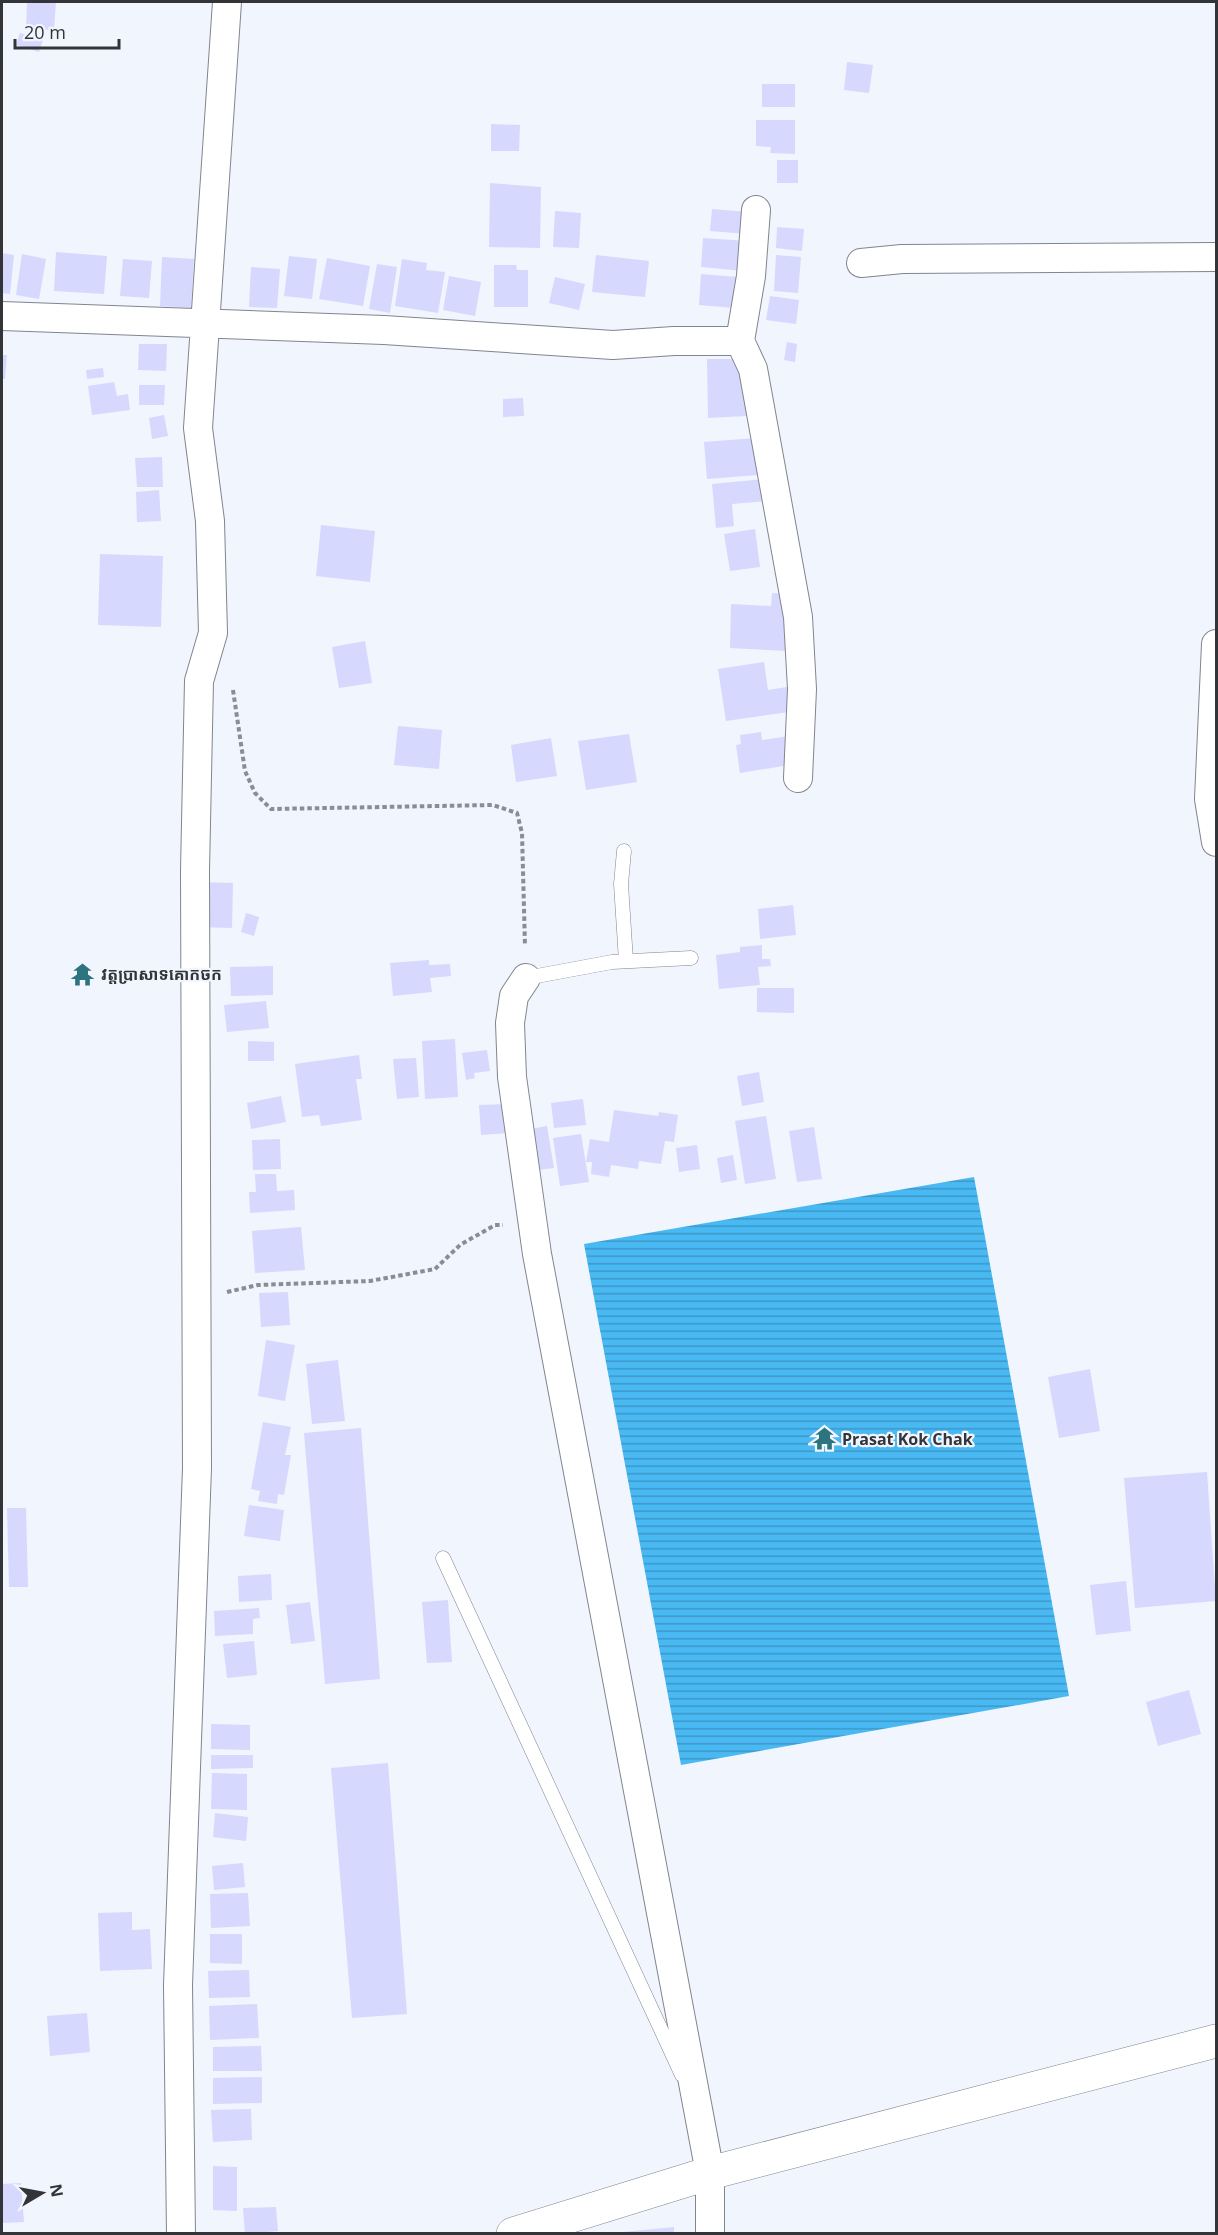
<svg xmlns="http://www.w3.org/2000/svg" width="1218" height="2235" viewBox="0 0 1218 2235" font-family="'Open Sans','Noto Sans Khmer',sans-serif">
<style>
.water{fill:url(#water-rules)}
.building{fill:#d6d8fe}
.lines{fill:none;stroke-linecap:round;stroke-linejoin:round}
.service-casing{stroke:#80858e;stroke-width:15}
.minor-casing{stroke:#80858e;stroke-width:30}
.tertiary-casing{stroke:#80858e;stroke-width:34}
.path{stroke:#8a8d93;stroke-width:4;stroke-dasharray:4.5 3;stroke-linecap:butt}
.service{stroke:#fff;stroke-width:14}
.minor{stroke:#fff;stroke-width:28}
.tertiary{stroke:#fff;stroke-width:33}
.labels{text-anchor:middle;stroke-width:4.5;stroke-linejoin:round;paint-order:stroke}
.poi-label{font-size:16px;font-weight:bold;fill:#323438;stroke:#f1f5fe;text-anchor:start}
</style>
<defs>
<pattern id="water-rules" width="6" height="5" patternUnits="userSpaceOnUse" patternTransform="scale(1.5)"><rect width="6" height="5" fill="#49b9f3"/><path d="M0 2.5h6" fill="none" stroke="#3d97c6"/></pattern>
</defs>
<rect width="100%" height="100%" fill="#f1f5fe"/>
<path class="water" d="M974,1177L1069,1696L681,1765L584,1244Z"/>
<path class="building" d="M27,2H56L54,30L26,29Z
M20,33L43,40L39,52L16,45Z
M847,62L873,65L869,93L844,90Z
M762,84H795V107H762Z
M756,120H795V154L770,153L771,147L756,146Z
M491,124L520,125L519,151H491Z
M777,160H798V183H777Z
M490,183L541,187L540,248L489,247Z
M712,209L748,212L747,234L710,231Z
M555,211L581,213L579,248L553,247Z
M777,227L804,229L802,251L776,248Z
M703,238L747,241L744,271L701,267Z
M56,252L107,256L104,294L54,291Z
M2,253L14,255L10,294L2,293Z
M22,254L46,259L39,299L16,295Z
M596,255L649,261L645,297L592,292Z
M776,255L801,257L798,293L774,291Z
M289,256L317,259L312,299L284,296Z
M162,257L194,259L191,308L160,306Z
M327,258L370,266L363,306L319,299Z
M123,259L152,261L149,298L120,296Z
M402,259L427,263L426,270L445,272L438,313L395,306Z
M377,264L397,267L390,313L369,309Z
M494,265H516L517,270H528V307H494Z
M251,267L280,269L277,308L249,307Z
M701,274L737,277L734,308L699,305Z
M449,276L481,282L475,316L443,310Z
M555,277L585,284L579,310L549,303Z
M770,296L799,300L796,324L766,320Z
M787,342L797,344L795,362L784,360Z
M139,344H167L166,371L138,370Z
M2,355H7L5,379H2Z
M707,359H745L747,416L708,418Z
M103,368L104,377L87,379L86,370Z
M114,382L117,396L128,394L130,410L92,415L88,386Z
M139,385H165L164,405H139Z
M523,398L524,416L503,417V399Z
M164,415L168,436L152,439L149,418Z
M755,438L758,475L707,479L704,442Z
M162,457L163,487H137L135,458Z
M765,479L767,501L732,504L734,526L716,528L712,484Z
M159,490L161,521L137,522L136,492Z
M321,525L375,531L370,582L316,576Z
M755,529L760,567L730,571L724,534Z
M100,554L163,556L161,627L98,625Z
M772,593L791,594L789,651L730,648L731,604L771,606Z
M365,641L372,683L339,688L332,647Z
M764,662L768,690L793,686L796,711L726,721L718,669Z
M398,726L442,730L439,769L394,765Z
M761,732L762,740L790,736L795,764L740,773L736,745L741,744L740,735Z
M629,734L637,782L586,790L578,741Z
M551,738L557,776L516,782L511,745Z
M200,882L233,883L232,928L199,927Z
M793,905L796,935L760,939L758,909Z
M246,913L259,917L254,936L241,932Z
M762,945V959H770L771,966L758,967L760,985L719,989L716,955L740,952V947Z
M429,960V965L450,964L451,976L430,978L432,992L393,996L390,963Z
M273,966V995L231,996L230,967Z
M757,988H794V1013L757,1012Z
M266,1001L269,1028L227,1032L224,1005Z
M455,1039L458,1097L425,1099L422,1041Z
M248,1041L274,1042V1061H248Z
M487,1050L490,1071L474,1073L475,1078L466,1080L462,1053Z
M359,1055L362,1079H356L362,1120L321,1126L319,1115L302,1117L295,1064Z
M416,1058L419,1097L397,1099L393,1059Z
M759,1072L764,1102L742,1106L737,1076Z
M281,1096L286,1122L251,1129L247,1103Z
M583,1099L586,1125L554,1128L551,1103Z
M507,1104L508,1133L481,1135L479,1105Z
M614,1110L658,1116L659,1112L678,1115L674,1142L665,1141L661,1164L639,1161L638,1169L611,1165L609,1177L591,1174L592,1162H586L590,1139L609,1142Z
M766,1116L776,1179L745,1184L735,1121Z
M547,1126L554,1168L531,1171L525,1130Z
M814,1127L822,1179L797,1182L789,1131Z
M581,1134L589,1182L560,1186L553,1138Z
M280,1139L281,1169L253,1170L252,1140Z
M697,1145L700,1169L679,1172L676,1148Z
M733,1155L737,1180L721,1183L717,1158Z
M255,1174H276L277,1191L294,1190L295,1210L250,1213L249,1192H256Z
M301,1227L305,1270L255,1273L252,1231Z
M288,1292L290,1325L261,1327L259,1293Z
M266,1340L295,1345L285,1401L258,1396Z
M338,1360L345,1421L312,1424L306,1364Z
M1090,1369L1100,1431L1059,1438L1048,1377Z
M263,1422L291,1427L285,1455H291L284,1495L278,1494L277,1504L258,1501L260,1491L251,1489Z
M361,1428L380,1679L325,1684L304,1433Z
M1207,1472L1216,1601L1135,1608L1124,1478Z
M249,1505L284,1510L280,1541L244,1536Z
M7,1508H26L28,1587H9Z
M271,1574L272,1600L239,1602L238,1576Z
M1126,1581L1131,1631L1096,1635L1090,1585Z
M448,1600L452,1662L427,1663L422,1602Z
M310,1602L315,1641L291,1644L286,1605Z
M259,1608L260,1618L253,1619V1634L215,1636L214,1611Z
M254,1641L257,1675L227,1678L223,1644Z
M1189,1690L1201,1734L1158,1746L1146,1702Z
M211,1724L250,1725V1750L211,1749Z
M211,1755H253V1768L211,1769Z
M388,1763L407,2014L352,2018L331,1768Z
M212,1773L247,1774V1810L211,1809Z
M215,1813L248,1817L246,1841L213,1837Z
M243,1863L245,1887L214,1890L212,1866Z
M248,1893L250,1926L211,1928L210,1894Z
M132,1912V1930L150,1929L152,1969L100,1971L98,1913Z
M210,1934H242V1964L210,1963Z
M249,1970L250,1997L209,1998L208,1971Z
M257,2004L259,2038L210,2040L209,2006Z
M87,2013L90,2052L50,2056L47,2016Z
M261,2046L262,2071H213V2047Z
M262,2077V2103L213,2104V2078Z
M251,2109L252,2140L213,2142L211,2110Z
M213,2166L237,2167V2211L213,2210Z
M21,2183L24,2222L2,2223V2184Z
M276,2207L278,2231L245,2234L243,2208Z
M674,2227V2234H622V2232Z"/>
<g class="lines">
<defs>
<path id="service" d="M624,851L621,884L626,961
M526,978L612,962L691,958
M443,1558L682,2075"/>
<path id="minor" d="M756,210L751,276L740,341L753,369L798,617L802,689L798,778
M861,263L902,259L1216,257
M2,316L384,330L613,345L674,341H740
M1216,644L1209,799L1216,842
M526,978L514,996L510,1023L512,1077L537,1254L710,2173V2234
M181,2234L178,1985L197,1468L195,871L199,681L213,633L210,521L198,428L227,2"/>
<path id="tertiary" d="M513,2234L710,2173L1216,2041"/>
</defs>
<use href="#service" class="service-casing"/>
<use href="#minor" class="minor-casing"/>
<use href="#tertiary" class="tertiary-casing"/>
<path class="path" d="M233,690L245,771L255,793L271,809L493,805L517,813L522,833L525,946
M227,1292L258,1285L370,1281L435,1269L460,1245L495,1225H503"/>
<use href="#service" class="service"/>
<use href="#minor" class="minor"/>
<use href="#tertiary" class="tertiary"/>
</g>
<defs>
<symbol id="temple-bare" viewBox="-9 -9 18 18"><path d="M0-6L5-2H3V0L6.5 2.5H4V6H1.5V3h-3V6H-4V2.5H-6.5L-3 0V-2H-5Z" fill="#2c747e" stroke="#f1f5fe" stroke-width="2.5" paint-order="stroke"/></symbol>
</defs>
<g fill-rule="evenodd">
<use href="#temple-bare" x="66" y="958" width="33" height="33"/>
<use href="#temple-bare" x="808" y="1422" width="33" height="33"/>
</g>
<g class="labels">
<g class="poi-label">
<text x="101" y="980">វត្តប្រាសាទគោកចក</text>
<text x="842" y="1445">Prasat Kok Chak</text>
</g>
</g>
<rect width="1218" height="2235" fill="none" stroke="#323438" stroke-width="6"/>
<g transform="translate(42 2193) rotate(80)" stroke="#f1f5fe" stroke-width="4.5" paint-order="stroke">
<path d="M0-4.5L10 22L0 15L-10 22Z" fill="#323438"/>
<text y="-9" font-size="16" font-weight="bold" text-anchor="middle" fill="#323438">N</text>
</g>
<path d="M15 39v9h104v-9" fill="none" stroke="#323438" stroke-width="3"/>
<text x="24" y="39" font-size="18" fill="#323438" stroke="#f1f5fe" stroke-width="4.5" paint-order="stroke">20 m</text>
</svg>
